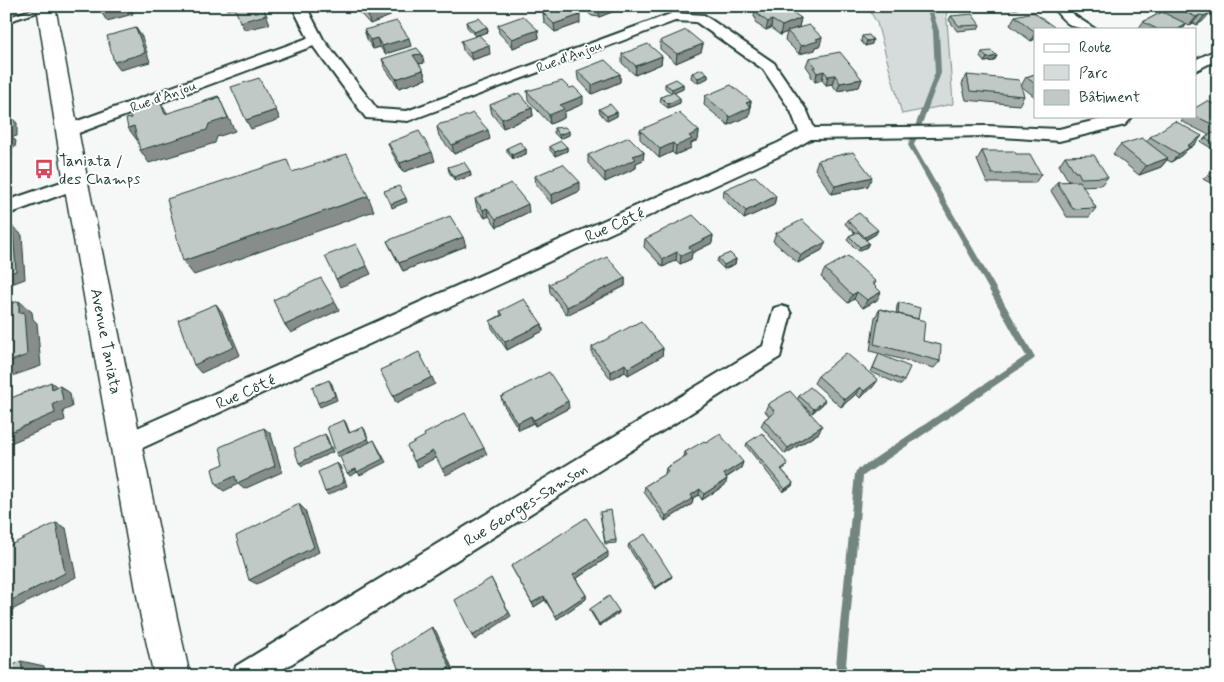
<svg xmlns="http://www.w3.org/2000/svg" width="1224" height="682" viewBox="0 0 1224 682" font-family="Mynerve,sans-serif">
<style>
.green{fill:#d6dcdb;stroke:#7a8c88}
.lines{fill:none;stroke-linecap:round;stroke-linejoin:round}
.stream{fill:#72857f;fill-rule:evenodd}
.service-casing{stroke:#1f3d34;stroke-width:4}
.minor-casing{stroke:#1f3d34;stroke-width:4}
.secondary-casing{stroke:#1f3d34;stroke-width:3}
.service{fill:#fff;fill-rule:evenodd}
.minor{fill:#fff;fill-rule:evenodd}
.secondary{fill:#fff;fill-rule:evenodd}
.wall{fill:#a5adaa;stroke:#1f3d34}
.shaded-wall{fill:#868d8b;stroke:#1f3d34}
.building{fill:#c0c9c6;stroke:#1f3d34}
.labels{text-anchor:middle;stroke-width:4;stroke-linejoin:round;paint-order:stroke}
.far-street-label{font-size:14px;fill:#1f3d34;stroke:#fff}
.poi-label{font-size:16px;fill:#1f3d34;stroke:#fff;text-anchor:start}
.street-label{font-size:16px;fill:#1f3d34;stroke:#fff}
</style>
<rect width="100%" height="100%" fill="#f6f7f7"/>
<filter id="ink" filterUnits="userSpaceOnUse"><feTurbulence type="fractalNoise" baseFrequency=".02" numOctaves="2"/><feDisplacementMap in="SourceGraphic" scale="10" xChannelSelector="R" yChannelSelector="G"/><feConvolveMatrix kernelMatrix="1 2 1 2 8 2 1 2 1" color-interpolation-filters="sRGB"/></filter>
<g filter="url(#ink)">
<path class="green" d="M867,6H946L953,104L902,114L877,23Z"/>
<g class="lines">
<path class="stream" d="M926,6H931L939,31L941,73L914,145L1035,357L1034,359L863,476L845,676H835L855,474L856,471L1026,356L908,145L935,73L933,31Z"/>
<defs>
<path id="service" d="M43,6L50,8L6,22V18Z"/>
<path id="minor" d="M292,6H306L323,39L377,109L407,111L673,13L704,15L774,63L807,111L814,128L987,126L1059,129L1114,116H1133L1125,125L1059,141L987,136L811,139L790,151L127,455L119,452L115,444L119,436L778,143L799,132L791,111L763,69L696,22L675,21L408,121L366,118L313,46L73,135L67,136L61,135L59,131L61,127L308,38Z
M1052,6H1067L1075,16L1095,29C1072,29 1066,25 1052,6Z
M1218,49V59L1195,71V60Z
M76,177L82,179L85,183L82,187L6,215V201Z
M781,306L788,308L791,314L780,357L272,676H232L236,666L763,346L774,308Z"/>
<path id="secondary" d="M37,6H55L88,183L177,618L190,676H154L141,618L64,183Z"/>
</defs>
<use href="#service" class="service-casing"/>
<use href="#minor" class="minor-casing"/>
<use href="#secondary" class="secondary-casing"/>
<use href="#service" class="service"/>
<use href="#minor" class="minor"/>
<use href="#secondary" class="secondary"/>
</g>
<path class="wall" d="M356,6H386L390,16L370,24L358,11Z
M580,6H617V10L599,17L592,16Z
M733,6H758L746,13Z
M990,6H1019L1018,9L993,10Z
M1166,6H1206L1203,21L1197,25L1193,23L1189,26L1186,24L1183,29H1138L1143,22L1162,12Z
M755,8L801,18L799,27L791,30L820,46L816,47L815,50L799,54L785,40L787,32L780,35L771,28L766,30L755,23L756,18L754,17Z
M543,13L580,23L555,32L544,22Z
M951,16L980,25L978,29L957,31L949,20Z
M1015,16L1035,29V39L1031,41L1010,25Z
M466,22L487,27L488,32L475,36L467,27Z
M498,25L538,30L539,38L513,48L499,33Z
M364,30L411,46L385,54L380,47L373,49L367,39Z
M862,36L872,44L865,46L861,41Z
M461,41L490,54L472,60L463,50Z
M660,41L703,44L701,52L676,63L660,49Z
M982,52L997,56L994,61L984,62L980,57Z
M622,54L662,56L661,64L635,75L622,63Z
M809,58L862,79L859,87L837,91L832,84L826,85L822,80L815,82L811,76V73L806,66Z
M382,59L424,63L419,64L423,70L426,79L399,88L385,68Z
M577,71L620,74V82L592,94L578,79Z
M692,73L708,74V78L698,83L691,78Z
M1035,74V97L1021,86L1026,77Z
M967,75L1024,96L1019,105L966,100L962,84Z
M665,84H683V89L674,93L680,98V103L668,108L660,102L661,97L671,93L665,88Z
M527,91L583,104L564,112V118L550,124L528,100Z
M705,96L751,101L749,116L728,125L704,105Z
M1218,97V134L1217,135H1218V152L1201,142L1205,138L1209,135L1181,121L1185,116H1195V108L1212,104Z
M490,105L532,108L533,116L503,128L492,114Z
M599,109L617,112V116L607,121L600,113Z
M437,127L490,139L454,154L439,136Z
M554,128L569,131V135L560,139L554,133Z
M640,130L699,131L698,140L691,143V148L675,155L672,152L659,158L640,139Z
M1202,136L1194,145L1188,149L1182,155L1171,162L1167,160L1161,167L1139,175L1113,154L1120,145L1146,142L1150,137Z
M388,143L435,161L403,172L391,151Z
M550,146L567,147V151L555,156L550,150Z
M507,148L526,149V154L513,159L507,152Z
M982,151L1016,154L1041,174L1035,183H987L977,160Z
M644,152L643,160L636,163V168L605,182L588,163V155Z
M1065,156L1108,177L1101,185L1082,186L1096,208L1089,217H1067L1051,191L1057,182H1072L1071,180H1068L1059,165Z
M818,160L868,186L832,194L815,169Z
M448,167L470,171L471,176L455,181L449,172Z
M1207,175H1218V179L1212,184L1203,179Z
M535,176L580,191L552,204L536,185Z
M724,190L776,196L774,205L744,219L723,198Z
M475,199L529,212L497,227L489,216L485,218L477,208Z
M847,220L876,234L866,240L867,247L858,251L847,240L849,236L855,233L845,224Z
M776,233L822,250L798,263L773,241Z
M713,235L712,243L692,253L691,259L680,264L676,260L663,267L644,247L645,239Z
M387,241L466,246L403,271L391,249Z
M718,258L736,259L735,264L724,269L717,262Z
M825,269L876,282L874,285L877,300L863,308L854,299L848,303L821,277Z
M625,278V286L567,315L550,292L549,284Z
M899,302L918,319L923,341L940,361L934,368L870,351L875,317L880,309L896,314L897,306Z
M500,311L542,324L543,331L507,350L492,328L490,321L501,315Z
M592,347L663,348L662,356L628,375L625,372L611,379L592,354Z
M879,354L904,381L901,385L871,372Z
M818,376L873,387L860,398L856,394L841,407L814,383Z
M799,396L823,404L812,413L804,406L819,433L785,454L761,426L764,420L769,416L765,411L768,404L798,399Z
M501,397L569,408L535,426L533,423L519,430L503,404Z
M706,443L743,462L741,468L726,478L727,479L725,485L702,500L699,495L693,498L692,504L665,521L644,492L645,486L665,474L666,468L684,457L685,452Z
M747,443L788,464L786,467L782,470L793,483L792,486L783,492L746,446Z
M600,514L616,540V543L605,544Z
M629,544L672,576L671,578L655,589L628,547Z
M608,557L576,579L586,595V599L557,619L545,600L534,607L511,566Z
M590,609L619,613L599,626L590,611Z"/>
<path class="shaded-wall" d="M125,6H130L133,14L107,21L101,12Z
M225,6H255L235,11L234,9L227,10Z
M263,6L270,24L245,30L240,22Z
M414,6H423L424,8L415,11Z
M605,6H617V10L599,17V8Z
M747,6H758L746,13Z
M388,7L390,16L370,24L368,15Z
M1210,13L1203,21L1197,25L1204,16Z
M580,15V23L555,32L554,24Z
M1200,15L1193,23L1189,26L1196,17Z
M801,18L799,27L780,35L782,26Z
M772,20L771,28L766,30L768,22Z
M1187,24L1183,29H1178Z
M487,27L488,32L475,36L474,32Z
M136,28L142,37L150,62L120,70L114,62Z
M538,30L539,38L513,48L512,39Z
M1035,32V39L1031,41Z
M822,37L820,46L816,47L815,50L799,54L801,46L816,39Z
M377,38L380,47L373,49L370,40Z
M409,38L411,46L385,54L382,46Z
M873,40L872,44L865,46L867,41Z
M703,44L701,52L676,63L677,54Z
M489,45L490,54L472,60L470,52Z
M422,54L424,63L415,64L413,55Z
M662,56L661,64L635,75L636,66Z
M997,56L994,61L984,62L987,58Z
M423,70L426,79L399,88L396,79Z
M824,71L822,80L815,82L817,73Z
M620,74V82L592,94V85Z
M708,74V78L698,83V78Z
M835,75L832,84L826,85L828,76Z
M862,79L859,87L837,91L840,83Z
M683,84V89L672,94V89Z
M6,90L11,112L6,113Z
M218,96L235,131L217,137L215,143L149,163L140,150Z
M583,96V104L564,112V118L550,124L549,115L560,105Z
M680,98V103L668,108V104Z
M160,101L168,114H165Z
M751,101L749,108L751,107L749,116L728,125L730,117L746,103Z
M532,108L533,116L503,128L502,119Z
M276,110L280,119L251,129L246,120Z
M617,112V116L607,121V116Z
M9,115L17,123V136L12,137L16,141L15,147L12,148V156L6,158V128Z
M134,126L143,138L137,140L128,128Z
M488,130L490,139L454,154L452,145Z
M569,131V135L560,139L559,135Z
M699,131L698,140L691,143V148L675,155L676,146L689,136Z
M1202,136L1194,145L1188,149L1182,155L1171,162L1187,146Z
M673,143L672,152L659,158L660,149Z
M567,147V151L555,156V152Z
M526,149V154L513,159L512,155Z
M432,152L435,161L403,172L400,163Z
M644,152L643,160L636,163V168L605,182V173L633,156Z
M1168,158L1161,167L1139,175L1146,166Z
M470,171L471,176L455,181L454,177Z
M872,177L868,186L832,194L835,186Z
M580,182V191L552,204L551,195Z
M368,196L374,211L194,275L183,261Z
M776,196L774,205L744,219L746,211Z
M406,198L407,202L392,208L391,204Z
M528,204L529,212L497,227L496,219Z
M487,208L489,216L485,218L483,210Z
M13,227L22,235L25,279L6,286V275Z
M878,230L876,234L863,241L865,237Z
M713,235L712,243L692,253L691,259L680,264L681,256L689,247Z
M463,237L466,246L403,271L399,263Z
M826,242L822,250L798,263L801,255Z
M869,243L867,247L858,251L860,247Z
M677,252L676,260L663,267V259Z
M736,259L735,264L724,269V265Z
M367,266L371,274L340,287L336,279Z
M625,278V286L567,315V307Z
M857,292L854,299L848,303L852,295Z
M881,292L877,300L863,308L867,300Z
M19,301L32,312L33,319L37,323L41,366L6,378V363L19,313Z
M335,302L339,310L291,333L285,325Z
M216,304L222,312L240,355L201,373L194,365Z
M542,324L543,331L507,350L505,342Z
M663,348L662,356L628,375V368Z
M625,364V372L611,379V372Z
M432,377L435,384L396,403L393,396Z
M329,380L332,384L337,400L320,407L318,403Z
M878,380L873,387L860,398L864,391Z
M51,382L60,389H52Z
M60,386L70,393L72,407L63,411L65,420L6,445V434L53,404Z
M860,387L856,394L841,407L845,400Z
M825,400L823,404L812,413L814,409Z
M568,401L569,408L535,426L534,420Z
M531,416L533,423L519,430L517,423Z
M344,420L346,423L351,436L349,433Z
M822,426L819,433L785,454L788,448Z
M363,427L365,430L370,443L338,457L336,453Z
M264,428L271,434L282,472L244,489L238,484L224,491L216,485Z
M325,434L327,437L333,452L302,466L299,463Z
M374,440L386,462L360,475L357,472Z
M484,448L487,454L446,475L442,469Z
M433,451L437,457L418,467L414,461Z
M743,462L741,468L722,480L724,474Z
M337,463L340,466L347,486L328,495L325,492Z
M356,469L358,472L350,476L347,473Z
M727,479L725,485L702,500L704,494Z
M793,483L792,486L783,492L785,489Z
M700,489L699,495L693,498L692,504L665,521L666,516L691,495Z
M299,504L305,510L319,552L257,584L249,580Z
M56,523L66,528L76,577L10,611L6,610V603Z
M608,552V557L574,580L573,575Z
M672,576L671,578L655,589L656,587Z
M491,578L511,616L475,640L472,636Z
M586,595V599L557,619L555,616Z
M544,596L545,600L534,607L532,603Z
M619,611V613L599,626V624Z
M432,627L436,631L453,670L443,676H435Z
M21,661L44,666L46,676H23Z"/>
<path class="building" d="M99,6H125L101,12Z
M242,6H263L266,15L240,22L235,8Z
M359,6H386L388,7L368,15Z
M562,6H570L580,15L554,24L543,13Z
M590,6H605L599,8L592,7Z
M760,6H783L801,18L782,26L772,20L768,22L757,14L761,12L755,8Z
M1173,6H1206L1208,7L1204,10L1210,13L1204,16L1200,15L1196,17Z
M1033,12L1054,27L1048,29H1035V32L1015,16Z
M1162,12L1187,24L1178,29H1157L1143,22Z
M972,14L980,25L959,26L951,16Z
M523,16L538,30L512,39L498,25Z
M479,18L487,27L474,32L466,22Z
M397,21L409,38L382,46L377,38L370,40L364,30Z
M809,25L822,37L816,39L818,41L801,46L787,31Z
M136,28L145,53L114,62L107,36Z
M686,30L703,44L677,54L660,41Z
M479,35L489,45L470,52L461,41Z
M869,35L873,40L867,41L862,36Z
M648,44L662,56L636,66L622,54Z
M417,48L422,54L413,55L423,70L396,79L382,59Z
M992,51L997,56L987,58L982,52Z
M840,52L862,79L840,83L835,75L828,76L824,71L817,73L813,67H816L809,58Z
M605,60L620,74L592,85L577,71Z
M702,69L708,74L698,78L692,73Z
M1035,74V84L1026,77Z
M967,75L1019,80L1024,96L970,91Z
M259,78L276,110L246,120L231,87Z
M676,79L683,84L672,89L665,84Z
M562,81L569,88L574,87L583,96L560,105L564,109L549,115L527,91Z
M731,85L751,101L746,103L751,107L730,117L705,96Z
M673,92L680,98L668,104L661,97Z
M519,93L532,108L502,119L490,105Z
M218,96L220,99L219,97L203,103L202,101Z
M219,97L228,118L209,124L207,130L140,150L134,126L128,128L126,119L131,118L130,113L139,110L138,108L160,101L165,114Z
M1207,101L1218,107V127L1195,116V108Z
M610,104L617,112L607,116L599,109Z
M473,113L488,130L452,145L437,127L440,124L453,121Z
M679,113L699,131L689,136L692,139L676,146L673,143L660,149L640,130Z
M6,115H9V127L6,128Z
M1175,121L1202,136L1187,146L1190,147L1179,154L1150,137Z
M565,127L569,131L559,135L554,128Z
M419,131L432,152L400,163L388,143Z
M6,132H8L7,138H6Z
M1213,133L1218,135V145L1205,138Z
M629,137L644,152L633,156L636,159L605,173L588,155Z
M1142,138L1168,158L1146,166L1120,145Z
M561,141L567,147L555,152L550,146Z
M520,142L526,149L512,155L507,148Z
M982,151H1014L1016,154H1030L1041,174H992Z
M853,152L872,177L835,186L818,160Z
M347,154L368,196L183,261L167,199L287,160L292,172Z
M1094,155L1108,177L1081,178L1078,172H1075L1065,156Z
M464,162L470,171L454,177L448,167Z
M563,164L580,182L551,195L535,176Z
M1212,171L1218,175V178L1216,180L1207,175Z
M755,176L776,196L746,211L724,190Z
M1080,181L1096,208L1073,209L1057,182Z
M511,183L528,204L496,219L487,208L483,210L475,199Z
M399,186L406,198L391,204L384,191Z
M859,213L878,230L865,237L847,220Z
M693,215L713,235L689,247L692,251L681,256L677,252L663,259L645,239Z
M450,216L463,237L399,263L387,241Z
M802,220L826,242L801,255L776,233Z
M13,227L16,271L6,275V229Z
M858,232L869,243L860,247L849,236Z
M356,244L367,266L336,279L325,256Z
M730,253L736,259L724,265L718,258Z
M848,256L876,282L872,283L881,292L867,300L857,292L852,295L825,269Z
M607,257L625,278L567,307L549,284Z
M321,278L335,302L285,325L273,300Z
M524,299L542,324L505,342L490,321L503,315L500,311Z
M19,301V313L24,312L27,355L6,363V305Z
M899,302L920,308L918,319L898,314Z
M216,304L234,347L194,365L178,320Z
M880,309L925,321L923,341L941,345L940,361L874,344Z
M641,321L663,348L628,368L625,364L611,372L592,347Z
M419,352L432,377L393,396L380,370Z
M846,353L878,380L864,391L860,387L845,400L818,376Z
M879,354L910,367L904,381L873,368Z
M549,372L568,401L534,420L531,416L517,423L501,397Z
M329,380L335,396L318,403L312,387Z
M51,382L52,389L60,386L63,400L53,404L55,413L6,434V400Z
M810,387L825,400L814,409L799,396Z
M790,391L822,426L788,448L764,420L775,412L768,404Z
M465,413L484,448L442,469L433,451L414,461L407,446L425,436L424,434Z
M344,420L349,433L363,427L368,439L336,453L327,427Z
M264,428L275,466L237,483L235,476L216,485L212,469L224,464L220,447Z
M762,433L788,464L781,469L793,483L785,489L747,443Z
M325,434L330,449L299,463L294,448Z
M720,434L743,462L724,474L727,479L704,494L700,489L691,495L693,498L666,516L645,486L668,472L666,468L687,455L685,452L704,441L706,443Z
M374,440L383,459L357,472L356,469L347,473L340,457Z
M337,463L344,482L325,492L318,472Z
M299,504L314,547L249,580L236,536Z
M611,510L616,540L605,542L600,512Z
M586,518L608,552L573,575L586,595L555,616L544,596L532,603L511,566Z
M56,523L65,573L6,603V547Z
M645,534L672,576L656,587L629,544Z
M491,578L509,613L472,636L455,600Z
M609,596L619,611L599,624L590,609Z
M432,627L450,667L435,676H401L392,652Z
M21,661L23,676H6V669Z"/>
</g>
<defs>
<symbol id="bus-bare" viewBox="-9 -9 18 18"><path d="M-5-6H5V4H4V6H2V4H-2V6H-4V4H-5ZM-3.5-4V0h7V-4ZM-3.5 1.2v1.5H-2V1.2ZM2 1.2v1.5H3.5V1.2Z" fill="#d1495b" stroke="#fff" stroke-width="2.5" paint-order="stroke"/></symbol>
</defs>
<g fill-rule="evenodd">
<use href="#bus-bare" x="30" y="155" width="28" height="28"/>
</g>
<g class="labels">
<g class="far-street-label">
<text transform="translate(569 56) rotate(-21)" y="5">Rue d'Anjou</text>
<text transform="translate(163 96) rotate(-20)" y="5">Rue d'Anjou</text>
</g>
<g class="poi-label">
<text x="59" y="166">Taniata /<tspan x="59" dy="18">des Champs</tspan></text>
</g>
<g class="street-label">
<text transform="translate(614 224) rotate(-24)" y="6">Rue Côté</text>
<text transform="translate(107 341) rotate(79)" y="6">Avenue Taniata</text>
<text transform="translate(245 391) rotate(-24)" y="6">Rue Côté</text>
<text transform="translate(525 504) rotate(-32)" y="6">Rue Georges-Samson</text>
</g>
</g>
<rect width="1224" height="682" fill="none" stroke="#fff" stroke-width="25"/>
<rect x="12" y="12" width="1199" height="657" fill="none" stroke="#1f3d34" stroke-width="2" filter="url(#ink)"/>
<rect x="1034" y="28" width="162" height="90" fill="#ffffff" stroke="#a5b1ae"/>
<rect x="1044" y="44" width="25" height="8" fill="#ffffff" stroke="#a5b1ae"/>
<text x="1079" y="52" font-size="15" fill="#1f3d34">Route</text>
<rect x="1044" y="65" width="25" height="15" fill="#d6dcdb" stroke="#a5b1ae"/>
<text x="1079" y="78" font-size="15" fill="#1f3d34">Parc</text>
<rect x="1044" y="90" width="25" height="15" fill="#c0c9c6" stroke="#a5b1ae"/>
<text x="1079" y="102" font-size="15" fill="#1f3d34">Bâtiment</text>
</svg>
